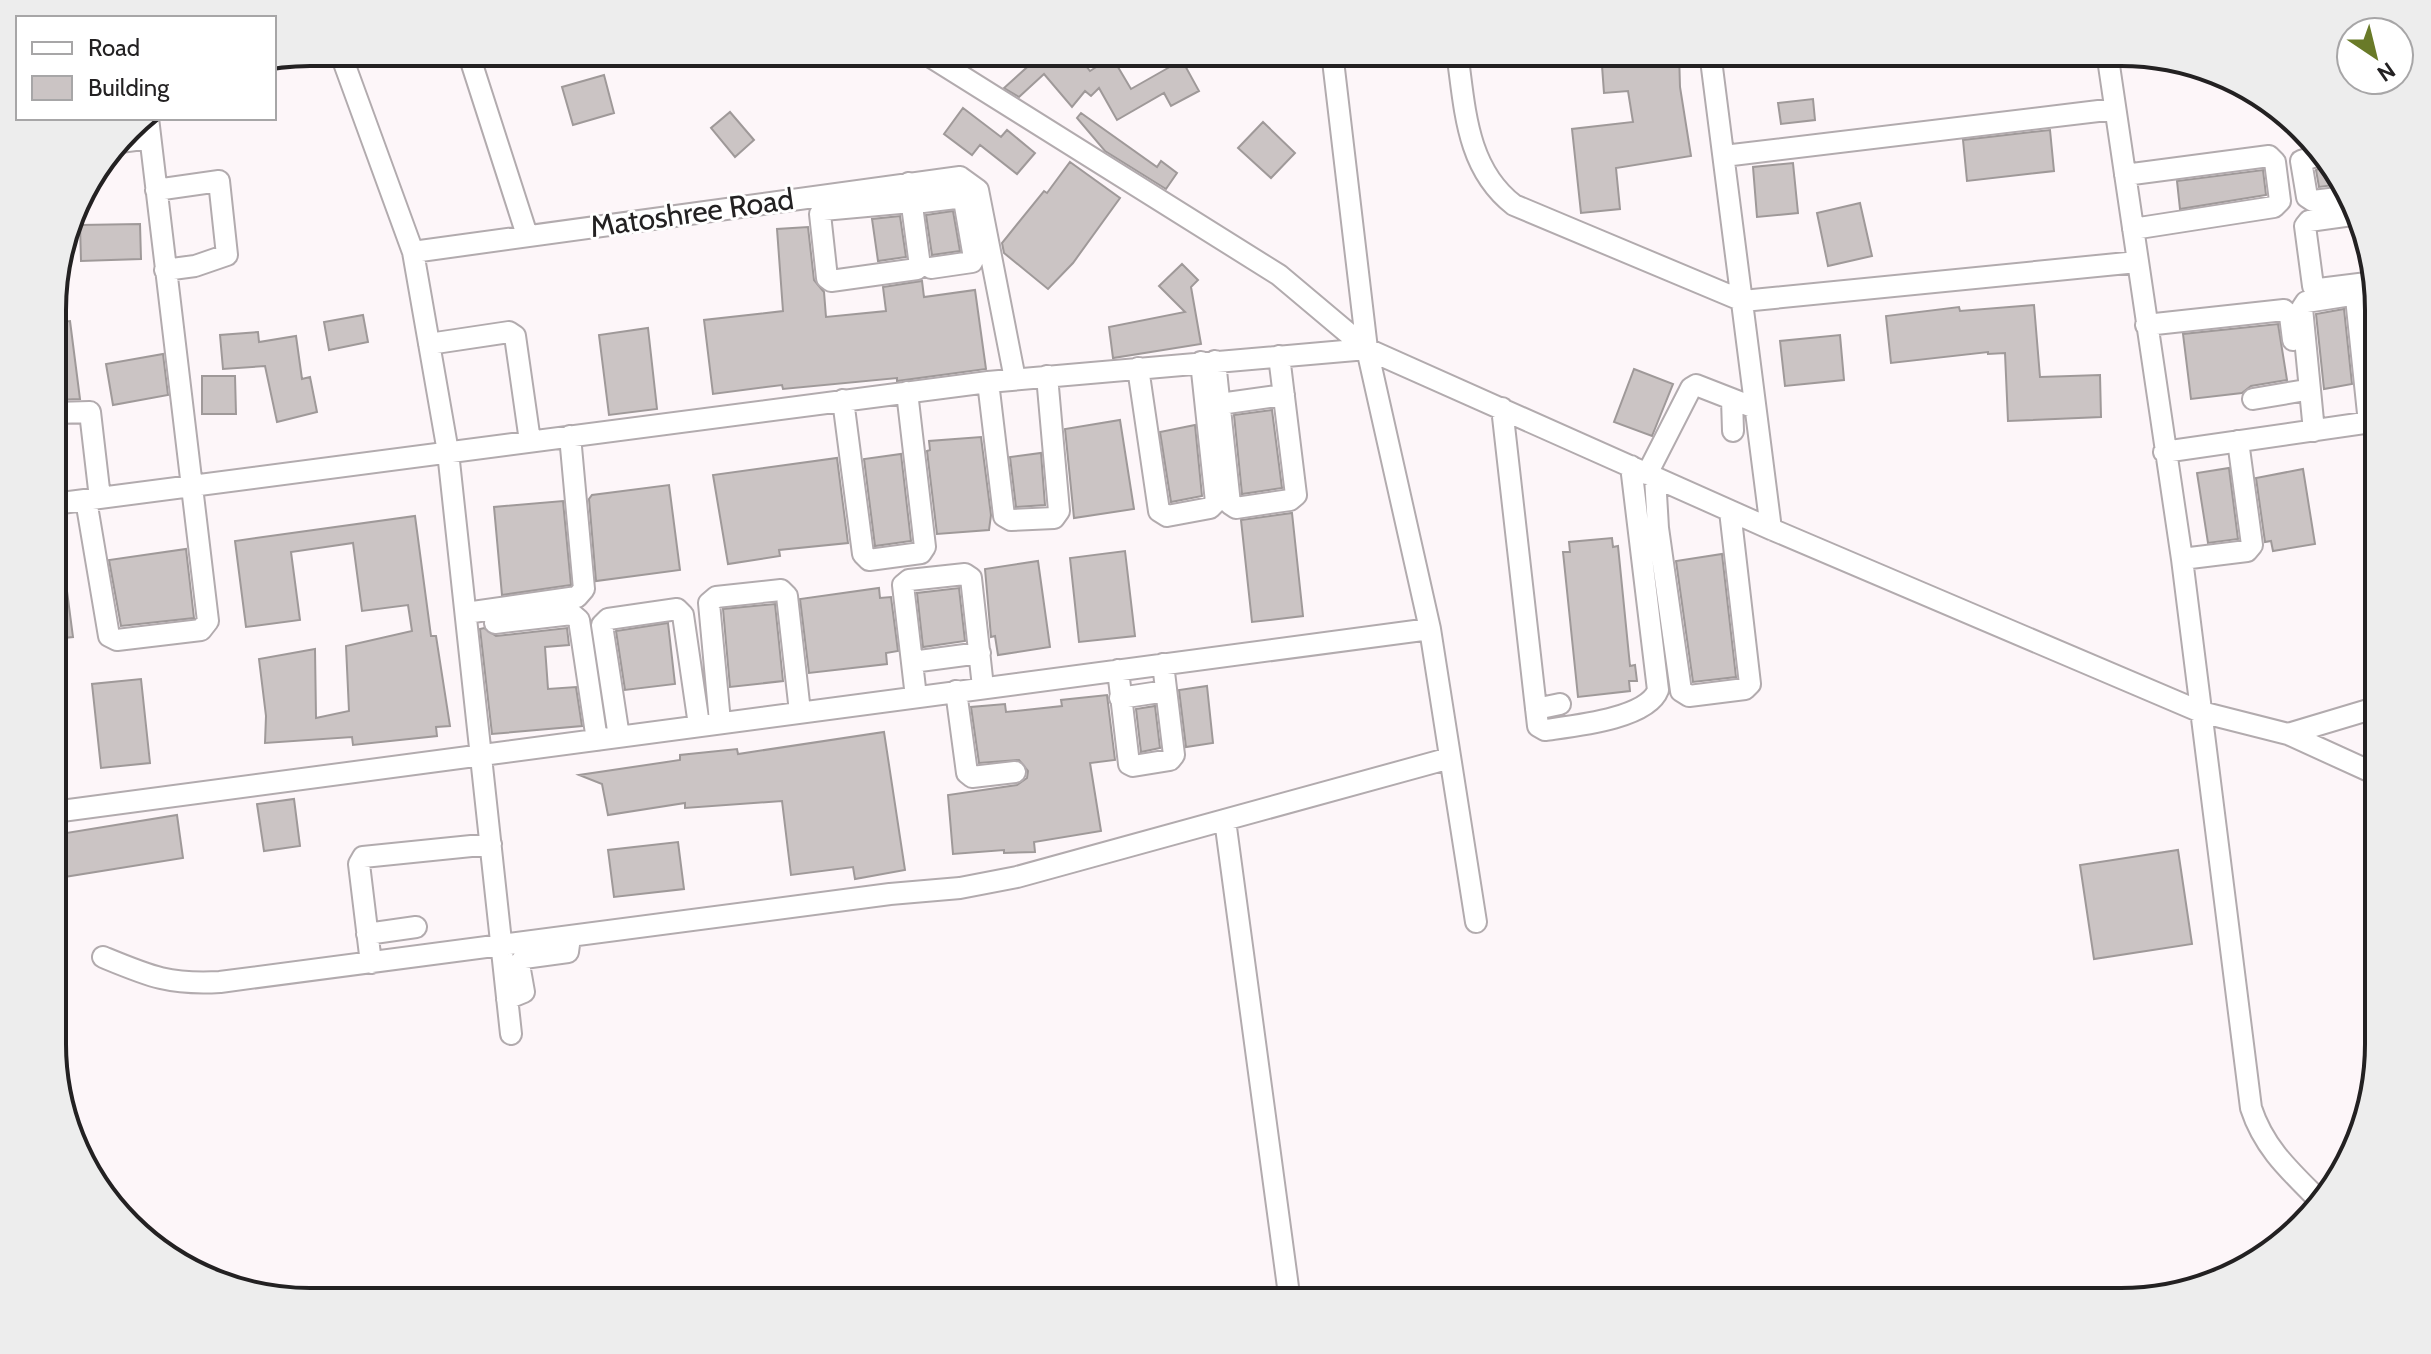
<svg xmlns="http://www.w3.org/2000/svg" width="2431" height="1354" viewBox="0 0 2431 1354" font-family="Cabin,sans-serif">
<style>
.building{fill:#cbc4c4;stroke:#9f9999;stroke-width:2}
.lines{fill:none;stroke-linecap:round;stroke-linejoin:round}
.minor-casing{stroke:#b2abae;stroke-width:24}
.minor{stroke:#fff;stroke-width:20}
.labels{text-anchor:middle;stroke-width:6;stroke-linejoin:round;paint-order:stroke}
.street-label{font-size:30px;fill:#232122;stroke:#fff}
.rim{fill:none;stroke:#232122;stroke-width:4}
</style>
<rect width="100%" height="100%" fill="#fdf6f9"/>
<path class="building" d="M1044,52H1075L1090,71L1112,57L1131,89L1182,60L1199,91L1171,106L1164,93L1117,120L1099,88L1091,96L1085,91L1072,107L1044,74L1019,97L1004,88Z
M1601,52H1679L1680,87L1691,156L1616,168L1620,209L1581,213L1572,129L1633,122L1628,91L1604,93Z
M604,75L614,113L573,125L562,87Z
M1813,99L1815,120L1781,124L1778,103Z
M963,108L1001,137L1007,130L1035,153L1017,174L980,145L972,155L944,134Z
M730,112L754,140L735,157L711,128Z
M1081,113L1157,167L1161,161L1177,173L1166,189L1105,151L1077,118Z
M1263,122L1295,153L1271,178L1238,148Z
M2050,130L2054,171L1967,181L1963,140Z
M1070,162L1120,198L1073,263L1048,289L1004,253L1002,243L1044,191L1047,193Z
M1793,163L1798,213L1757,217L1753,167Z
M2331,163L2342,184L2319,187L2316,170Z
M2263,170L2266,195L2180,209L2177,181Z
M1860,203L1872,256L1828,266L1817,213Z
M953,211L960,251L932,255L926,215Z
M900,216L906,257L878,261L872,219Z
M140,224L141,259L81,261L80,225Z
M808,227L814,280L824,292L826,317L886,311L883,287L922,281L924,297L975,290L986,369L897,381V378L783,389L782,385L713,394L704,320L783,311L777,229Z
M1182,264L1198,280L1191,287L1201,344L1113,358L1109,327L1185,312L1159,286Z
M2034,305L2040,377L2100,375L2101,417L2008,421L2005,353L1988,354V352L1891,363L1886,316L1959,307L1960,311Z
M2344,309L2352,384L2324,389L2316,314Z
M363,315L368,342L329,350L324,322Z
M70,321L80,399L54,400V323Z
M2278,324L2287,380L2251,386L2242,393L2191,399L2183,334Z
M648,328L657,409L609,415L599,335Z
M258,332L259,342L296,336L302,379L310,377L317,412L277,422L265,366L223,369L220,335Z
M1840,335L1844,380L1785,386L1780,341Z
M163,354L168,395L113,405L106,364Z
M1634,369L1673,384L1652,436L1614,422Z
M202,376H235L236,414H202Z
M1272,410L1282,488L1242,494L1234,415Z
M1120,420L1134,509L1074,518L1065,429Z
M1195,425L1202,496L1171,502L1160,432Z
M981,437L991,515L989,530L937,534L927,451L930,450L929,441Z
M1041,453L1045,505L1016,507L1010,457Z
M901,454L911,541L875,546L864,459Z
M837,458L848,543L779,550L780,556L728,564L713,475Z
M2229,468L2238,539L2208,543L2197,473Z
M2303,469L2315,544L2273,551L2271,541L2265,542L2256,478Z
M669,485L680,570L596,581L589,499L592,495Z
M563,501L571,585L502,595L494,507Z
M1292,513L1303,616L1252,622L1241,520Z
M415,516L431,636H436L450,726L436,727L437,736L353,745L352,737L265,743L266,716L259,659L315,649L316,718L349,711L346,646L412,631L408,605L362,611L353,543L291,552L300,620L246,627L235,541Z
M1612,538L1613,547L1618,546L1630,666L1635,665L1637,681H1629L1630,691L1578,697L1563,552H1570L1569,542Z
M186,549L194,618L121,626L109,560Z
M1125,551L1135,636L1079,642L1070,558Z
M1722,554L1736,677L1693,682L1676,561Z
M1038,561L1050,647L998,655L995,636L991,637L985,569Z
M65,576L73,637L54,639V577Z
M879,588L880,598L891,597L898,651L886,653L887,664L809,673L800,599Z
M959,588L965,641L923,647L917,593Z
M775,604L783,681L730,687L723,609Z
M668,623L675,684L625,690L616,631Z
M484,628L496,636L567,628L569,645L545,647L548,689L576,687L582,726L492,734L480,629Z
M141,679L150,763L101,768L92,684Z
M1207,686L1213,743L1186,747L1179,690Z
M1107,695L1115,760L1090,763L1101,831L1034,842L1035,852L1004,853V850L953,854L948,795L1017,785L1027,778L1028,771L1019,760L979,763L971,707L1005,704L1006,712L1062,706L1061,700Z
M1155,706L1160,748L1141,752L1136,709Z
M884,732L905,870L855,879L853,867L791,875L782,801L685,808V803L608,815L602,784L579,775L680,760V755L737,749L738,754Z
M294,799L300,846L264,851L257,804Z
M177,815L183,858L58,878L54,835Z
M678,842L684,889L614,897L608,850Z
M2178,850L2192,944L2094,959L2080,865Z"/>
<g class="lines">
<defs>
<path id="minor" d="M340,52L413,252L448,452L511,1034
M468,52L527,235
M923,52L1279,275L1367,349L1771,529L2201,712L2288,734L2378,775
M1332,52L1367,349L1430,629L1476,922
M1457,52C1465,108 1466,168 1514,205L1743,301L2137,262
M1710,52L1771,529
M2107,52L2182,559L2251,1108C2264,1148 2290,1171 2319,1200
M120,142L150,138
M2322,154L2301,161L2307,197L2313,201L2346,197
M1724,156L2115,109
M2125,175L2269,156L2275,162L2280,201L2274,207L2133,229
M909,183L920,266L917,269L831,281L827,278L820,214L823,210L911,202
M156,190L219,181L227,255L195,266L165,270
M923,202L964,197
M2352,215L2309,221L2305,226L2313,286L2319,289L2375,282
M413,252L960,177L978,190L1015,379
M931,268L972,262L974,258L960,177
M2146,325L2284,310L2290,316L2293,340
M429,344L509,332L515,336L530,441
M1215,361L1230,504L1236,508L1290,500L1296,495L1279,356
M1138,368L1159,511L1167,516L1210,508L1216,502L1201,362
M988,382L1004,516L1011,520L1054,518L1059,511L1047,376
M1732,399L1733,431
M2253,399L2300,391
M843,400L863,554L869,560L921,553L925,547L907,392
M1220,404L1284,395
M1502,408L1538,726L1545,730C1573,726 1647,719 1658,690L1631,466
M54,413L90,412L100,498
M2314,431L2302,308L2306,302L2351,295L2356,298L2369,423
M2164,452L2378,421
M1647,474L1691,388L1696,385L1755,408
M1655,477L1658,528L1681,691L1689,696L1745,689L1750,684L1730,511
M86,500L109,636L117,640L201,630L208,621L148,118
M54,504L988,382L1367,349
M2182,559L2247,551L2252,545L2238,441
M466,613L577,597L584,589L570,436
M495,623L572,614L579,620L597,740
M912,662L980,653
M1118,670L1129,764L1133,766L1170,760L1174,755L1163,664
M956,691L967,773L972,777L1015,772
M916,697L903,585L909,580L965,574L971,578L983,687
M1120,698L1166,691
M1536,709L1560,704
M720,722L709,603L716,597L781,590L787,596L800,712
M2288,734L2378,707
M619,737L602,625L608,619L677,609L683,615L699,725
M54,812L1430,629
M1225,820L1290,1302
M367,934L416,927
M103,957C149,976 169,985 220,982L890,894L960,888L1017,877L1450,758
M371,963L359,864L363,857L491,844
M507,999L524,992L519,964L524,958L568,952L570,937"/>
</defs>
<use href="#minor" class="minor-casing"/>
<use href="#minor" class="minor"/>
</g>
<g class="labels">
<g class="street-label">
<text transform="translate(692 213) rotate(-8)" y="10">Matoshree Road</text>
</g>
</g>
<path d="M0 0H2431V1354H0ZM310 66H2121A244 244 0 0 1 2365 310V1044A244 244 0 0 1 2121 1288H310A244 244 0 0 1 66 1044V310A244 244 0 0 1 310 66Z" fill="#ededed" fill-rule="evenodd"/>
<path class="rim" d="M310 66H2121A244 244 0 0 1 2365 310V1044A244 244 0 0 1 2121 1288H310A244 244 0 0 1 66 1044V310A244 244 0 0 1 310 66Z"/>
<rect x="16" y="16" width="260" height="104" fill="#ffffff" stroke="#a7a6a7" stroke-width="2"/>
<rect x="32" y="42" width="40" height="12" fill="#ffffff" stroke="#a7a6a7" stroke-width="2"/>
<text x="88" y="56" font-size="24" fill="#232122">Road</text>
<rect x="32" y="76" width="40" height="24" fill="#cbc4c4" stroke="#a7a6a7" stroke-width="2"/>
<text x="88" y="96" font-size="24" fill="#232122">Building</text>
<g transform="translate(2375 56) rotate(145)"><circle r="38" fill="#ffffff" stroke="#a7a6a7" stroke-width="2"/>
<path d="M0-6L14 30L0 20L-14 30Z" fill="#697a28"/>
<text y="-12" font-size="22" font-weight="bold" text-anchor="middle" fill="#232122">N</text>
</g>
</svg>
